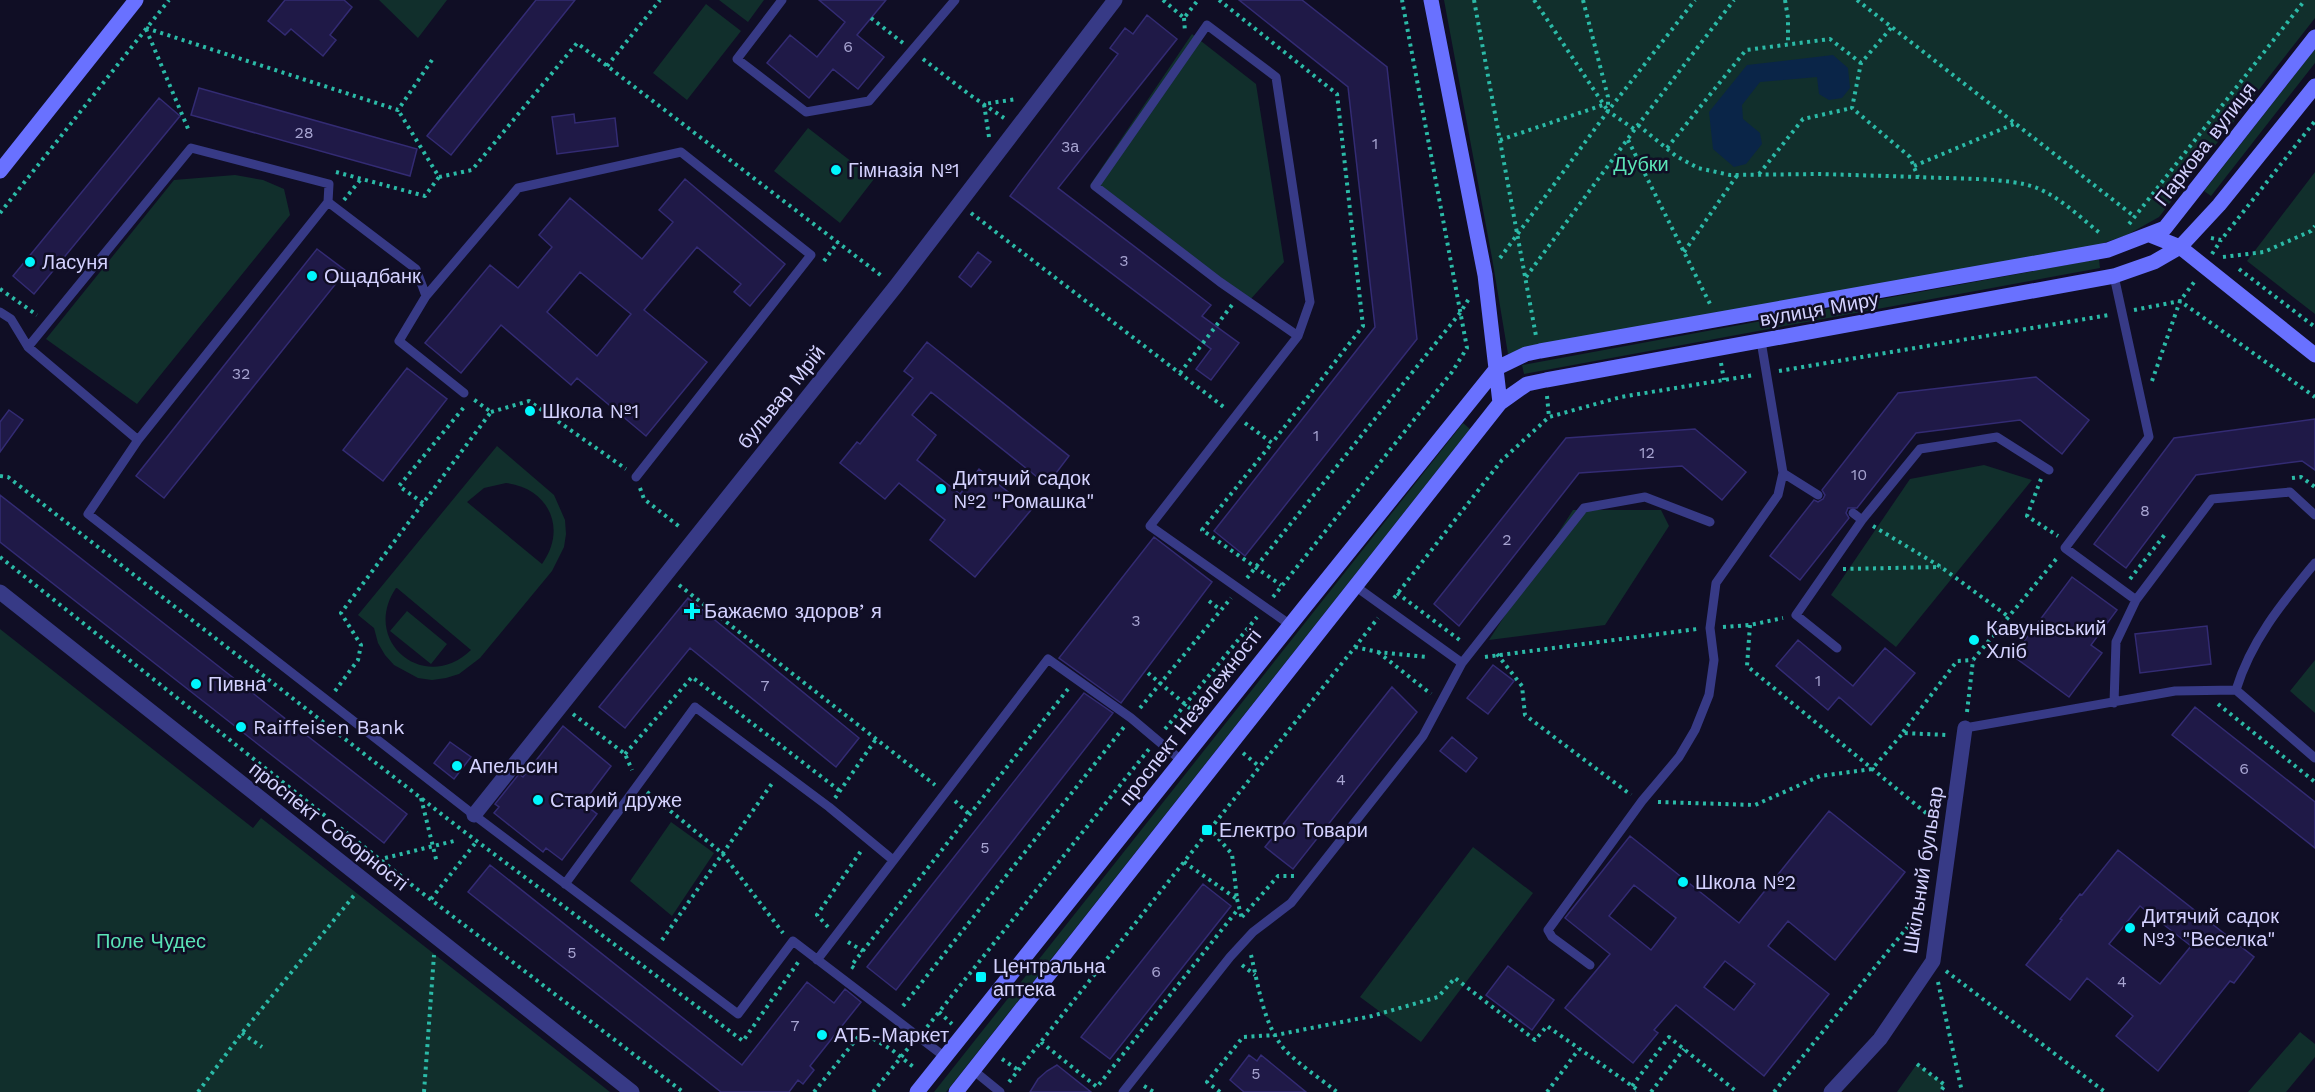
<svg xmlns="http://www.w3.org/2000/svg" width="2315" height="1092" viewBox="0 0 2315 1092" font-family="'Work Sans',sans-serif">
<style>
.green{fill:#112f2c;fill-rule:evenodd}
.water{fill:#0a2548}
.building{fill:#1f1947;stroke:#332b73;stroke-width:1.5;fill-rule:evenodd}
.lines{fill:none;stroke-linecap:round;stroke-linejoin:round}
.path{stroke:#2bbaa7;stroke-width:4;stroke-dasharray:3 4.5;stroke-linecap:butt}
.lane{stroke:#373a86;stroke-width:9}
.street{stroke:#373a86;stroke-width:15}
.secondary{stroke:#6971ff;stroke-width:15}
.poi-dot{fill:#00f7fd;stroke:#100e25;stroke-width:2}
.labels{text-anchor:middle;stroke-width:5;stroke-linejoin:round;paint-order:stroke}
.number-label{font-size:16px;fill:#a7a4d1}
.street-label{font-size:20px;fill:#d4d2ff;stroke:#100e25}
.park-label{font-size:20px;fill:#5ae3b6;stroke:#100e25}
.poi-label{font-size:20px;fill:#d4d2ff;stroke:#100e25;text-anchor:start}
</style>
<rect width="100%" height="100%" fill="#100e25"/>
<path class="green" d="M379,0H447L418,38Z
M719,0H764L748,22Z
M1444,0H2315V18L2159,217L2127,235L2083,250L1508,354L1492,258Z
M706,4L741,31L687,100L653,73Z
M1192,34L1256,84L1284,262L1249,301L1090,185Z
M2315,49V63L2211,196L2204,191Z
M808,128L874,179L840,223L774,171Z
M2315,172V314L2247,261Z
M235,175L263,180L284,189L290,215L137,404L46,339L174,180Z
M2099,259L2100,268L1524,374L1522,365Z
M1463,423L1470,429L946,1092H934Z
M497,446L554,495L565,520L566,534L564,547L552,571L480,658L459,674L446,678L432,680L418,678L394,665L385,655L378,643L374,628L358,615ZM506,483C548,488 568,528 542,564L467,502L484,488ZM396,588H397L471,650C425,695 360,641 396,588Z
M1984,465L2032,480L1896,647L1831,595L1910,479Z
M1573,510H1661L1669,526L1605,625L1489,640Z
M407,611L447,644L431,664L390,631Z
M0,629L253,828L261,818L610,1092H0Z
M2315,660V713L2290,691Z
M671,822L714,853L672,916L630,881Z
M1473,847L1533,893L1421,1042L1360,997Z
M2300,1032L2315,1044V1057L2286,1092H2248Z
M1917,1064L1945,1085L1940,1092H1897Z"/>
<path class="water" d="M1833,55L1848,68L1850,88L1842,98L1829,100L1819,94L1817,77L1760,82L1742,105L1743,119L1760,133L1762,144L1746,164L1734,167L1713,149L1709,112L1747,65Z"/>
<path class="building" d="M285,0H344L352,7L330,35L336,40L323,56L291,29L285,35L268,21Z
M536,0H575L451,155L427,136Z
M819,0H886L857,35L884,57L858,89L833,69L809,98L767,63L790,35L817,57L845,22Z
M1239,0H1302L1387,67L1417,339L1245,556L1214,531L1375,327L1348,87Z
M1147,15L1177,39L1058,188L1211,305L1202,316L1239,343L1211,380L1196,369L1211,349L1010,196L1118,54L1110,48L1125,28L1133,34Z
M199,88L417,149L410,176L191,115Z
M159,98L180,116L34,294L13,276Z
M574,114L575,123L615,118L618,146L557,154L552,117Z
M685,179L785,264L750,306L734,292L741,284L697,247L644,310L707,362L646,436L577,378L571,385L501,325L461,373L425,343L490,265L518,288L552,247L539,235L570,198L642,259L673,222L659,210ZM580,272L631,314L597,356L547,312Z
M317,249L346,271L164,498L136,476Z
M978,252L991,262L971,287L959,277Z
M927,342L1069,456L1047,485L931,392L912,415L936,435L917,460L960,494L979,469L1031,510L975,577L930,540L945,520L899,483L885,499L840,463L857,442L860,444L913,378L904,371Z
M407,368L447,399L383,481L343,450Z
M2036,377L2089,420L2062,454L2020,420L1916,433L1857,508H1848L1846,513L1849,518L1800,580L1770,556L1814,500L1818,502L1823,499L1825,495L1822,490L1898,393Z
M9,410L23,420L0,452V422Z
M2315,419V470L2302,461L2196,475L2126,568L2094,544L2174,438Z
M1695,429L1746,472L1722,500L1682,466L1579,473L1459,626L1434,604L1566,438Z
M0,495L407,814L384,843L0,542Z
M1154,537L1212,582L1121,703L1059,658Z
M2072,577L2117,610L2091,645L2102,653L2069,697L2013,656Z
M688,598L859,738L836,767L690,648L625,728L599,707Z
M2207,626L2211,664L2140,673L2135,634Z
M1798,640L1853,686L1885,648L1915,673L1871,725L1839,697L1828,710L1776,666Z
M1493,665L1514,681L1488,714L1467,698Z
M1392,687L1417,712L1293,869L1265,847Z
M1084,693L1113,713L896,990L867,967Z
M2195,707L2315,802V848L2172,735Z
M563,726L611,766L583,803L597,814L562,860L546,848L543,852L494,813L499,807L495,804L519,774L523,777Z
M1452,737L1477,758L1466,772L1440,751Z
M450,742L471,757L454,779L434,763Z
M1829,811L1905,872L1835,960L1788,921L1768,946L1829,994L1764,1076L1676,1005L1654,1030L1658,1033L1633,1063L1565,1008L1610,954L1565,918L1630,836L1739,923ZM1634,885L1676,918L1651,950L1609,916ZM1725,961L1755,984L1734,1010L1704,987Z
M2118,850L2254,957L2234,983L2230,981L2158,1071L2116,1036L2133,1016L2087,978L2070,1000L2026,965L2062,920L2060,919L2080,894L2082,895ZM2140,906L2191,946L2160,984L2109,944Z
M490,865L742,1065L807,982L834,1003L845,989L861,1002L810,1066L814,1070L803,1084L798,1080L789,1092H721L468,892Z
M1203,884L1231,906L1110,1059L1081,1037Z
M1508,966L1554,1000L1532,1030L1486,995Z
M1249,1055L1257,1061L1261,1055L1306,1092H1244L1230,1080Z
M1057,1065L1091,1092H1030L1038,1079L1047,1071Z"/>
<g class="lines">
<path class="path" d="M1163,0L1184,18L1198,0
M1219,0L1337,94L1363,326L1272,443
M1474,0L1536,336
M1534,0L1608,111
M1583,0L1608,97V111L1634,129
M1785,0L1788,18V44
M1857,0L2135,217
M871,18L903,43
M1184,18L1185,32
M146,28L398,110L432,60
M1891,28L1861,63L1852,108L1910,157L1918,177C1948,179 2011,177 2037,188C2061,198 2081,218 2101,234
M146,29L189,131
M923,59L970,95L1004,118
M607,66L660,0
M1638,125L1676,156L1698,168L1730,175L1821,174L1918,177
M989,137L984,104L1017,99
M1500,140L1603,105
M1628,140L1711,306
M1667,148L1746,50L1830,39L1861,63
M1914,166L2014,124
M336,172L425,196L439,177L398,110
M1759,174L1803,119L1852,108
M439,177L472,170L577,43L883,277
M344,200L361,179
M0,213L169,0
M971,213L1225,408
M2129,224L2305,0
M2211,238L2221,240L2315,121
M1684,252L1738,174
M2212,254L2221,240
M2223,257L2264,252L2311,231L2315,226
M1500,258L1608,111L1695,0
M824,261L838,242
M2239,269L2315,327
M1526,277L1638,125L1734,0
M0,289L37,315
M2134,310L2180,301L2315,397
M1721,363L1724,380
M1779,371L2109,315
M1180,373L1232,305
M2152,381L2180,301L2195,281
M1547,396L1549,417
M491,412L529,401L626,469
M1245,423L1272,443L1202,530L1281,585
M0,476L8,477L462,830L743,1041L799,961
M2292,478L2301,477L2315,487
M2041,479L2027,516L2058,536
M640,488L644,499L681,528
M423,503L399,486L465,406
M1873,526L1941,567L2009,617
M0,557L417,889L683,1092
M1843,569L1941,567
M1247,578L1460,313L1470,297
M2130,579L2166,533
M679,585L935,785
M1397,593L1461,641
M1273,597L1452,372L1467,348L1402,0
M1394,598L1502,460L1549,417L1621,397L1754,375
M1209,601L1221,610
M1750,625L1747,666L1937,822
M1723,627L1750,625L1783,618
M1355,647L1378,652L1427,657
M1378,652L1431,694
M1497,654L1522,686L1525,715L1631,795
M1485,657L1697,629
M1148,673L1198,715
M335,691L358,660L361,645L341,613L491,412L473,399
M2218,704L2315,782
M1140,708L1231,598
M1967,712L1973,660L2057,558
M573,714L625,754L632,770
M1165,729L1257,617
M1903,732L1957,661L1973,660
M1243,753L1260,767
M625,754L692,677L840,791
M647,792L722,853L783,933
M421,798L437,863
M835,798L876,739
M955,801L970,815
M1658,802L1755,805L1820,776L1872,769L1903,733L1948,735
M1184,862L1237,899L1232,854L1210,829
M375,868L381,859L454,841
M431,899L477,841
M1237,899L1242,919
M1242,917L1278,876H1295
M828,927L817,915L861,851
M662,940L773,782
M848,942L863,951
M1251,955C1259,988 1264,1030 1289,1054C1304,1068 1322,1080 1337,1092
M1242,965L1255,975
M854,968L851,966L1068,689
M1946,971L2105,1092
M1938,982L1962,1092
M903,1006L1124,727
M939,1012L952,1024
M927,1027L1149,749
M242,1033L262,1047
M1041,1042L1097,1087L1239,908
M1002,1059L1018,1070
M1917,1064L1945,1085L1940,1092
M1009,1082L1378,618
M1144,1086L1154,1092
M1632,1086L1669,1037L1737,1092
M198,1092L242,1033L356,893
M424,1092L434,955
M814,1092L862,1032L892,1050L916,1069
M873,1092L910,1046
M1220,1092L1207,1082L1243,1037L1276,1035L1372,1016L1438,997L1455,978L1535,1040L1547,1026L1638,1090L1636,1092
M1547,1092L1579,1049
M1651,1092L1684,1049
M1774,1092L1910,924L1923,912"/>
<path class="lane" d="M782,0L737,59L806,112L869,101L955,0
M328,202L416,269L426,296L399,341L464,393
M2114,276L2149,437L2065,548L2136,600L2212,499L2290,492L2315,515
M426,296L518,188L681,152L811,255L636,477
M0,312L11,319L28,347L138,440L88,514L474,815L738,1014L793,941L945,1057
M1761,341L1783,473L1818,495
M28,347L191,148L329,184L328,202L138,440
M1862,520L1920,449L1997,437L2049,470
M1355,586L1462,663
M1289,624L1150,526L1298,336L1310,302L1276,77L1207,25L1095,186L1220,282L1298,336
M1837,648L1796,615L1862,520L1853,513
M2236,690L2315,758
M2114,703L2116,642L2136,600
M1965,728L2175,691L2236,690C2251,640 2283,602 2315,563
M565,884L695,707L829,807L893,860
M817,960L1048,659L1131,718L1182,761
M1590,965L1552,937L1548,930L1642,801L1679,757L1695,730L1709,695L1714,660L1710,628L1716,583L1778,495L1783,473
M973,1070L1000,1092
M1123,1092L1230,957L1253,932L1291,903L1423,736L1462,663L1584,508L1645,497L1710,522"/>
<path class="street" d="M0,592L632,1092
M474,815L896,286L1115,0
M1831,1092L1880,1039L1933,961L1965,728"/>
<path class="secondary" d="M1431,0L1485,275L1500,403
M0,171L136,0
M2150,235L2180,247L2315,355
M917,1092C1111,851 1302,608 1497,368L1526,354L1540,351L2108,250L2165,228L2315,37
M956,1092L1500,403L1527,384L1546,380L2114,276L2154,262L2180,247L2219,205L2315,86"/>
</g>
<g class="poi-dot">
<circle cx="836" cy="170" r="6"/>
<circle cx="30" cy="262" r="6"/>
<circle cx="312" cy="276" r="6"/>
<circle cx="530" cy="411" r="6"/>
<circle cx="941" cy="489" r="6"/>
<path d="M689 602h6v6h6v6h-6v6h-6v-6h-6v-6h6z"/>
<circle cx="1974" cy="640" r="6"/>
<circle cx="196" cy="684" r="6"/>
<circle cx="241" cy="727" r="6"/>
<circle cx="457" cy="766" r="6"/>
<circle cx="538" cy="800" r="6"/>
<rect x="1201" y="824" width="12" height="12" rx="3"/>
<circle cx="1683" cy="882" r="6"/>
<circle cx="2130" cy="928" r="6"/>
<rect x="975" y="971" width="12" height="12" rx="3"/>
<circle cx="822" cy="1035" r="6"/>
</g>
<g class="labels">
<g class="number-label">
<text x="848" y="52">6</text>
<text x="304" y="138">28</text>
<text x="1375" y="149">1</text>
<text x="1070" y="152">3а</text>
<text x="1124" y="266">3</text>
<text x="241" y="379">32</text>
<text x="1316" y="441">1</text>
<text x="1647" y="458">12</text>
<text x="1859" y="480">10</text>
<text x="2145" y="516">8</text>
<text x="1507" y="545">2</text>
<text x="1136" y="626">3</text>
<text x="1818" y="686">1</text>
<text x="765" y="691">7</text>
<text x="2244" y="774">6</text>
<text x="1341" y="785">4</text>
<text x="985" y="853">5</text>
<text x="572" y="958">5</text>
<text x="1156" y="977">6</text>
<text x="2122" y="987">4</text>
<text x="795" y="1031">7</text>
<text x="1256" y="1079">5</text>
</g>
<g class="street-label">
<text transform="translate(2205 144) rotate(-52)" y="7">Паркова вулиця</text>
<text transform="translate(1819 309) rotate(-10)" y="7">вулиця Миру</text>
<text transform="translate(781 397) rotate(-51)" y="7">бульвар Мрій</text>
<text transform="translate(1190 717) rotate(-52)" y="7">проспект Незалежності</text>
<text transform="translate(329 826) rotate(38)" y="7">проспект Соборності</text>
<text transform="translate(1923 870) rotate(-81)" y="7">Шкільний бульвар</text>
</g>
<g class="park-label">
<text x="1641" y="171">Дубки</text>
<text x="151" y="948">Поле Чудес</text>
</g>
<g class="poi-label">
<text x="848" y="177">Гімназія №1</text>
<text x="42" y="269">Ласуня</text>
<text x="324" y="283">Ощадбанк</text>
<text x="542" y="418">Школа №1</text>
<text x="953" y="485">Дитячий садок<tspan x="953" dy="23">№2 "Ромашка"</tspan></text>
<text x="704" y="618">Бажаємо здоровʼя</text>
<text x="1986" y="635">Кавунівський<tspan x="1986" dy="23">Хліб</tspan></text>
<text x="208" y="691">Пивна</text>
<text x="253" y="734">Raiffeisen Bank</text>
<text x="469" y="773">Апельсин</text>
<text x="550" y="807">Старий друже</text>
<text x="1219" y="837">Електро Товари</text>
<text x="1695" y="889">Школа №2</text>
<text x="2142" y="923">Дитячий садок<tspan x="2142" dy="23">№3 "Веселка"</tspan></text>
<text x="993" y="973">Центральна<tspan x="993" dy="23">аптека</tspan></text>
<text x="834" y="1042">АТБ-Маркет</text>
</g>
</g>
</svg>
